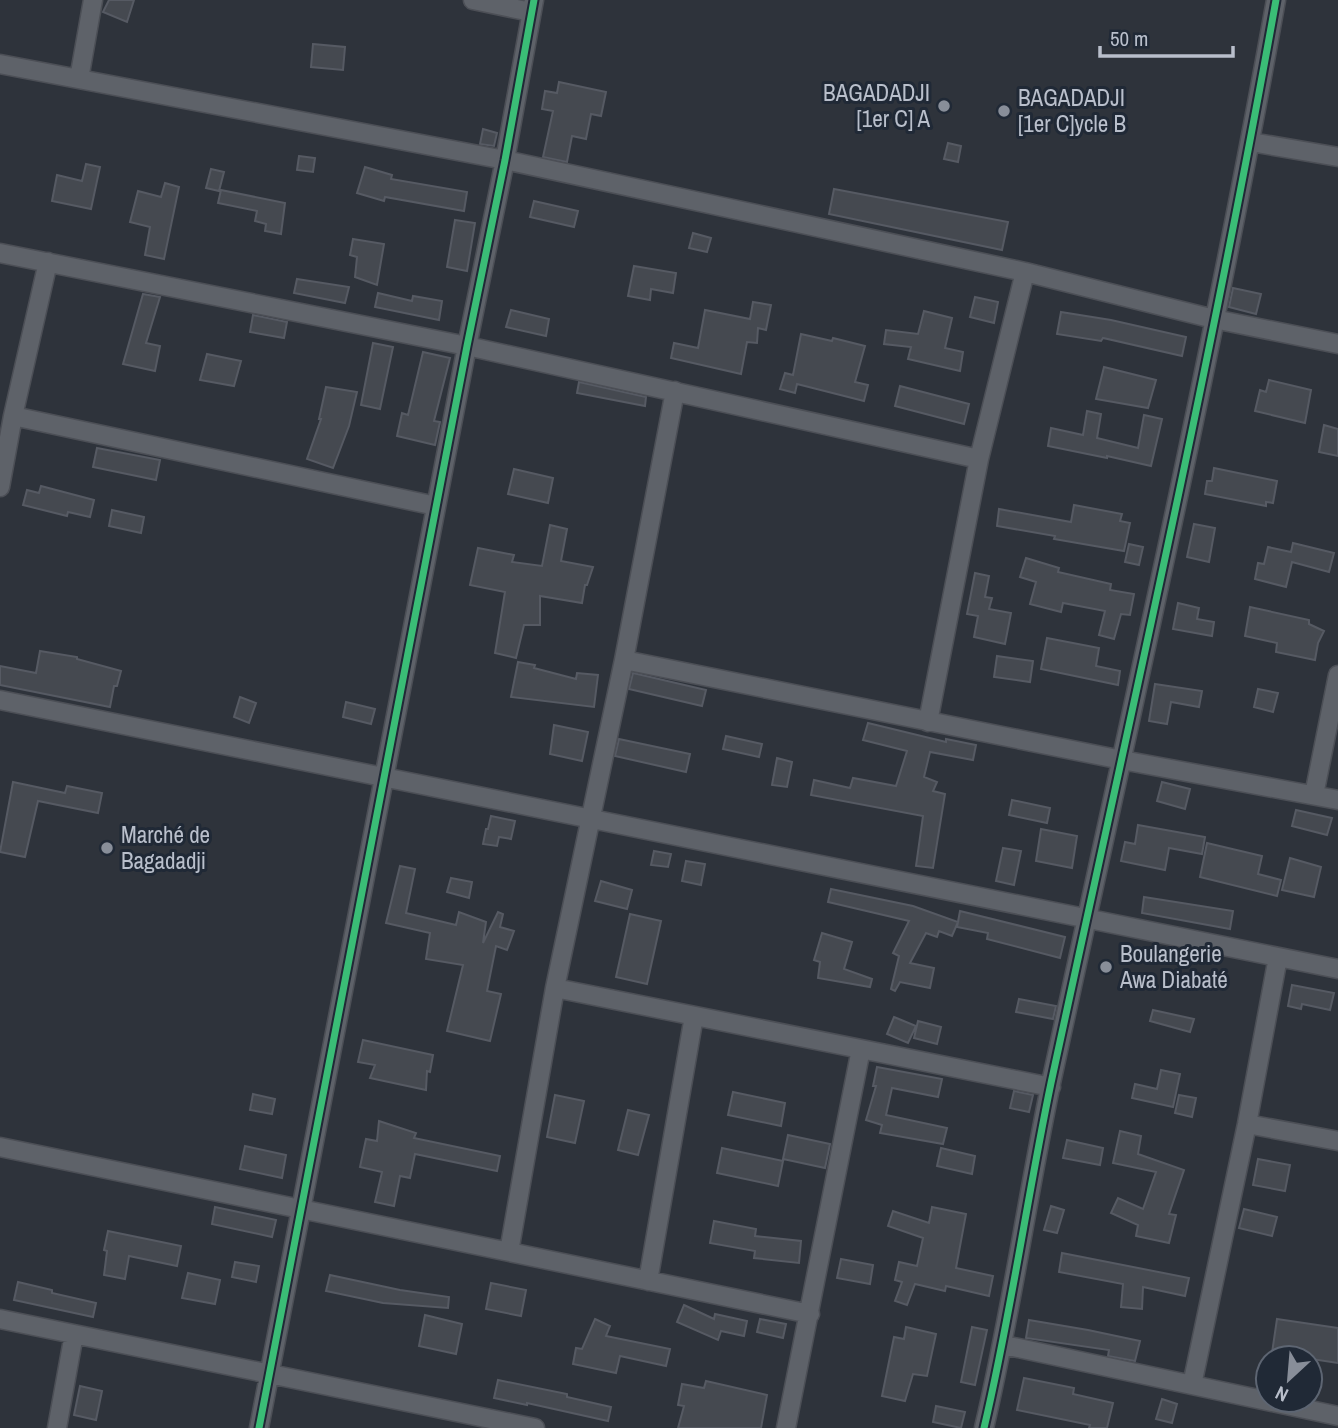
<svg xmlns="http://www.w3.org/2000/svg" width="1338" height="1428" viewBox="0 0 1338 1428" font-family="'Archivo Narrow',sans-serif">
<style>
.building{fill:#454950;stroke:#565a63;stroke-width:2}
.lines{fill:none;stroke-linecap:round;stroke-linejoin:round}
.minor-casing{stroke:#4c4f56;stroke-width:21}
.minor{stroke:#5e6269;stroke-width:18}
.cycleway-casing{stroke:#202936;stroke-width:11}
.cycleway{stroke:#3abd76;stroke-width:7}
.poi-dot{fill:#888e99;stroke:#202936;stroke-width:2.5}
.labels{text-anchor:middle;stroke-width:6;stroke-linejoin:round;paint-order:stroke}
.poi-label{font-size:23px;fill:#b9bfcb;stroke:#202936;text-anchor:start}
</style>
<rect width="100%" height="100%" fill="#2e333b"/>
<path class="building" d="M109,0H134L127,22L103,12Z
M313,44L345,47L343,70L311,67Z
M559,82L606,92L601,116L591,114L586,139L572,136L567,162L543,157L553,111L542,109L545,91L557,93Z
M483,129L497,133L494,146L480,144Z
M948,143L961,146L958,162L944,159Z
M299,156L315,158L313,172L297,170Z
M86,164L100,167L91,209L52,201L57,175L82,181Z
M365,167L392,175L391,179L467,192L464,211L385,197L384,201L357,193Z
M211,169L224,172L219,191L206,188Z
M165,183L179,187L164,259L145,255L150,227L130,222L138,191L161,197Z
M834,189L1008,222L1002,250L829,214Z
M221,190L285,203L281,234L265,231L266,224L255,221L257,211L218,203Z
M534,201L578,211L574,227L530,217Z
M455,220L475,223L467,271L447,267Z
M693,233L711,238L707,252L689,248Z
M353,239L384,244L377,285L355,277L357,257L350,255Z
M634,266L676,273L673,293L651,289L650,300L628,296Z
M297,279L349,287L345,303L294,293Z
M1233,288L1261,294L1256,314L1229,307Z
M378,293L412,301L413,296L442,301L439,320L375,307Z
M143,294L160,297L146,343L160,346L155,371L123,364Z
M975,297L998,302L994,323L970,317Z
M753,302L771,305L766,330L758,328L757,343L747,342L741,374L671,358L674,343L698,348L705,310L750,319Z
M511,310L549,319L546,336L506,327Z
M924,311L952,318L945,348L963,352L960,371L908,359L911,347L884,344L886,330L918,334Z
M1061,312L1111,320L1186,337L1182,356L1103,338L1101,341L1057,334Z
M253,315L287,322L284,338L250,332Z
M801,334L832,341L833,338L865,346L855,382L868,385L864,401L797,384L795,393L780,389L785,373L793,375Z
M373,343L393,347L380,409L361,405Z
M423,352L450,358L434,421L440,422L435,445L397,436L402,413L408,415Z
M207,354L241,361L234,386L200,380Z
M1104,367L1156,380L1148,408L1096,399Z
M1269,380L1311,390L1305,423L1255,411L1260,390L1266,392Z
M579,382L646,397L645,406L577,393Z
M900,386L969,404L964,424L895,406Z
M326,387L357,392L349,426L333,468L307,459L321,419H319Z
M1087,411L1101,414L1097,438L1138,448L1144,415L1162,419L1151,466L1107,456V458L1048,446L1051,428L1083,435Z
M1324,425L1338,429V456L1319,452Z
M97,448L160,460L156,480L93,467Z
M1214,468L1277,481L1273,503L1266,502V506L1205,494L1207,481H1212Z
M514,469L553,478L548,503L508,494Z
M41,486L94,500L90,517L68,512L67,516L23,505L27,490L39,493Z
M1074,505L1122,514L1120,521L1130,523L1124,551L1054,539L1055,536L997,526L999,509L1071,522Z
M112,510L144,517L141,533L109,526Z
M1194,524L1215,528L1209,562L1187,557Z
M550,525L567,529L561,561L593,567L587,585H585L582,603L540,596V625H524L516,658L495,653L505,592L470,585L478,548L514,555L512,562L542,566Z
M1293,543L1334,553L1329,572L1292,562L1286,587L1255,579L1258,563L1264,564L1268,547L1291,552Z
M1129,544L1143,547L1139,565L1125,562Z
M1026,558L1059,568L1058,572L1111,584L1110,590L1134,594L1130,615L1121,614L1114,639L1099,635L1105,611L1063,603L1061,612L1030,604L1036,582L1020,577Z
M975,573L989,576L985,597L992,598L989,609L1011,613L1005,644L974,637L978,616L967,614Z
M1178,603L1199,608L1197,619L1214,622L1212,636L1173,629Z
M1250,607L1309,620V624L1324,631L1318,643L1315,660L1276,652L1277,643L1245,636Z
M1047,638L1099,648L1096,666L1120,671L1118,685L1041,669Z
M40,651L77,657V659L121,671L117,686H114L110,707L0,685V666L36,673Z
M997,656L1033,661L1030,682L994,677Z
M518,662L535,665L534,668L576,679L577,673L598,675L594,707L511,697Z
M633,673L706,690L702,706L629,689Z
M1155,684L1202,691L1199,707L1171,702L1167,724L1149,721Z
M1258,689L1278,693L1273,712L1254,707Z
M240,697L256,703L249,723L234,717Z
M346,702L375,709L371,724L343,717Z
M868,723L946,742V739L976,745L973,760L930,752L924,777L937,782L933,791L945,794L933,868L916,866L923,816L811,795L814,780L850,788L853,778L896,786L907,751L863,740Z
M554,725L588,732L582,761L550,754Z
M726,736L762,744L759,757L723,749Z
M619,739L690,754L686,772L615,756Z
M777,758L792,762L787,787L772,785Z
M13,782L65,793L67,786L102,793L98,813L38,801L25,857L0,852Z
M1162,782L1190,789L1185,809L1157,801Z
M1012,800L1050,808L1047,823L1009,815Z
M1296,810L1332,818L1327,835L1292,826Z
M491,816L515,821L511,839L499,837L497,846L483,844L486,829H488Z
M1138,825L1205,837L1202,854L1169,848L1165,870L1121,861L1125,842L1135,844Z
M1041,829L1077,836L1072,868L1036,861Z
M1207,843L1262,856L1258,874L1281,880L1277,896L1200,877Z
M1003,848L1021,851L1014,885L996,881Z
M654,851L671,854L668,867L651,865Z
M1290,858L1321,867L1314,897L1282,890Z
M686,861L705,864L701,885L682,881Z
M400,866L415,869L406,913L456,925L459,912L486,922L483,943L498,912L503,914L500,927L514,931L507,950L496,946L487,991L501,994L490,1041L447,1031L463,965L426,959L430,933L386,923Z
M451,878L472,882L469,898L447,892Z
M601,881L632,890L627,909L595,901Z
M831,889L913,906L958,922L952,936L939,931L937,937L926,933L910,963L934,968L930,988L900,982L895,991L891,989L899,956L893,953L909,921L828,902Z
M1144,897L1233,911L1230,929L1142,913Z
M960,911L1065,937L1060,958L987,939L988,933L957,927Z
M630,914L661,921L647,984L616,977Z
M822,933L852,942L844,969L872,979L870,987L818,978L820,962L814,960Z
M1292,985L1334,993L1330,1010L1302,1004L1301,1009L1288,1006Z
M1019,999L1056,1006L1053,1019L1016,1012Z
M1153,1010L1194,1019L1190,1032L1150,1021Z
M894,1017L916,1026L908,1043L887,1034Z
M918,1021L941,1027L937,1044L914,1038Z
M363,1040L433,1055L430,1072L427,1071L426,1090L370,1078L375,1065L358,1062Z
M877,1067L942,1079L938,1097L892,1088L886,1115L947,1128L943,1144L880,1133L882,1125L866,1120L876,1086H873Z
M1161,1070L1180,1074L1173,1107L1132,1098L1135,1084L1157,1089Z
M1014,1091L1033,1095L1029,1112L1010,1108Z
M733,1092L785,1103L781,1126L728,1115Z
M253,1094L275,1099L272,1114L250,1110Z
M555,1095L584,1101L575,1143L547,1137Z
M1179,1095L1196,1098L1192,1117L1175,1113Z
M628,1110L649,1115L638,1155L618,1150Z
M379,1121L416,1133L414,1138L500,1156L497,1171L415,1154L410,1178L400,1176L394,1206L375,1202L382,1172L360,1167L366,1139L377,1141Z
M1120,1131L1141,1136L1138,1154L1184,1170L1169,1214L1176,1215L1169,1243L1136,1236L1138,1225L1111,1213L1118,1198L1143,1209L1156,1172L1113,1163Z
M788,1135L830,1144L825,1168L783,1159Z
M1067,1140L1103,1148L1100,1165L1063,1158Z
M245,1146L286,1155L282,1178L240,1169Z
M722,1148L783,1161L778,1186L717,1173Z
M941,1148L975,1156L972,1174L937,1166Z
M1258,1159L1290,1165L1285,1191L1253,1185Z
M1051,1206L1064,1210L1057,1233L1044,1230Z
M215,1207L276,1220L272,1237L212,1224Z
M932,1207L966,1214L956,1268L993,1276L989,1296L946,1286L945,1291L915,1284L907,1305L895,1301L902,1282L895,1280L899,1262L917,1266L923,1238L888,1226L893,1211L929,1223Z
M1244,1209L1277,1217L1272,1236L1239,1228Z
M714,1221L756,1229L755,1236L801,1241L799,1263L754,1258L755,1251L710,1243Z
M108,1231L181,1246L177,1266L129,1256L125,1279L104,1275L107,1251L104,1250Z
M1062,1253L1189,1278L1185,1296L1143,1287L1142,1309L1121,1307L1123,1284L1059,1272Z
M841,1259L873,1265L870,1284L837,1278Z
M235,1262L259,1266L256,1282L232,1277Z
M188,1273L220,1280L215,1304L182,1298Z
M330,1275L400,1290L449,1297L448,1308L383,1303L326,1291Z
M18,1282L52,1290V1293L96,1303L93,1317L14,1300Z
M491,1283L526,1290L521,1316L486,1309Z
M684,1305L714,1319L715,1314L747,1321L744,1336L721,1331L718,1340L677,1322Z
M425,1315L462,1324L456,1354L419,1346Z
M595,1319L610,1326L606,1336L670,1349L666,1366L620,1356L616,1373L573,1364L576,1348L582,1349Z
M760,1319L786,1324L783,1338L757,1332Z
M1277,1319L1338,1328V1363L1272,1353Z
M1029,1320L1088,1330L1140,1341L1135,1361L1108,1356L1109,1350L1026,1338Z
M906,1327L936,1334L927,1376L913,1374L905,1401L882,1396L894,1337L904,1339Z
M972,1327L987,1330L975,1385L961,1382Z
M1024,1378L1074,1388L1073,1394L1113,1403L1107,1428H1089L1090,1425L1017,1410Z
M498,1380L567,1394V1397L611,1407L608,1421L527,1403V1405L494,1398Z
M706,1381L767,1395L761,1428H678L684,1406L678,1405L682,1384L704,1388Z
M80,1386L102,1391L96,1420L74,1415Z
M1162,1399L1177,1404L1172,1423L1156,1419Z
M936,1406L965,1412L961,1428L933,1422Z"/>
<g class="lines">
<defs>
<path id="minor" d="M473,0L531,12
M0,64L505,160L1025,272L1214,319L1338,344
M79,79L93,0
M1251,142L1338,157
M0,253L467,346L979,459
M13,416L436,506
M0,487L13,416L48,262
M624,660L1122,760L1338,800
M0,700L1338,969
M928,722L979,459L1025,272
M1314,795L1338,675
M555,988L1051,1087
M1247,1124L1338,1141
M0,1147L810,1314
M509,1252L555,988L624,660L675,391
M648,1281L694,1016
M0,1319L535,1428
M1004,1345L1338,1416
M1192,1385L1247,1124L1278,957
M57,1428L74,1334
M259,1428L467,346L505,160L534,0
M786,1428L861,1049
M984,1428C1011,1314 1027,1198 1051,1083C1129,723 1211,363 1276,0"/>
</defs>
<use href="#minor" class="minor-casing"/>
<use href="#minor" class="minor"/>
<defs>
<path id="cycleway" d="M259,1428L467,346L505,160L534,0
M984,1428C1011,1314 1027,1198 1051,1083C1129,723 1211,363 1276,0"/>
</defs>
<use href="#cycleway" class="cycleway-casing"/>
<use href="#cycleway" class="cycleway"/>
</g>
<g class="poi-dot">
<circle cx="944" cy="106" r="7"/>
<circle cx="1004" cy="111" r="7"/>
<circle cx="107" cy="848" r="7"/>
<circle cx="1106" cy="967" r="7"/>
</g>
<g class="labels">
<g class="poi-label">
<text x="930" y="101" text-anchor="end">BAGADADJI<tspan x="930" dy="26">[1er C] A</tspan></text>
<text x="1018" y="106">BAGADADJI<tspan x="1018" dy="26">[1er C]ycle B</tspan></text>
<text x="121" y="843">Marché de<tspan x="121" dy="26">Bagadadji</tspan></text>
<text x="1120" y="962">Boulangerie<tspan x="1120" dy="26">Awa Diabaté</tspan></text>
</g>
</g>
<g transform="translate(1289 1379) rotate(206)"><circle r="33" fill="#202936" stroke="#5d6572" stroke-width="2"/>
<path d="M0-5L12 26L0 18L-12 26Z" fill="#888e99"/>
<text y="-10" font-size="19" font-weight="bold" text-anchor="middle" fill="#b9bfcb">N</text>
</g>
<path d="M1100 46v10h133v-10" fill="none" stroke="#b9bfcb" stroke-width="3.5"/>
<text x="1110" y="46" font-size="21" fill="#b9bfcb" stroke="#202936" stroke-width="5" paint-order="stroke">50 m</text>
</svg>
